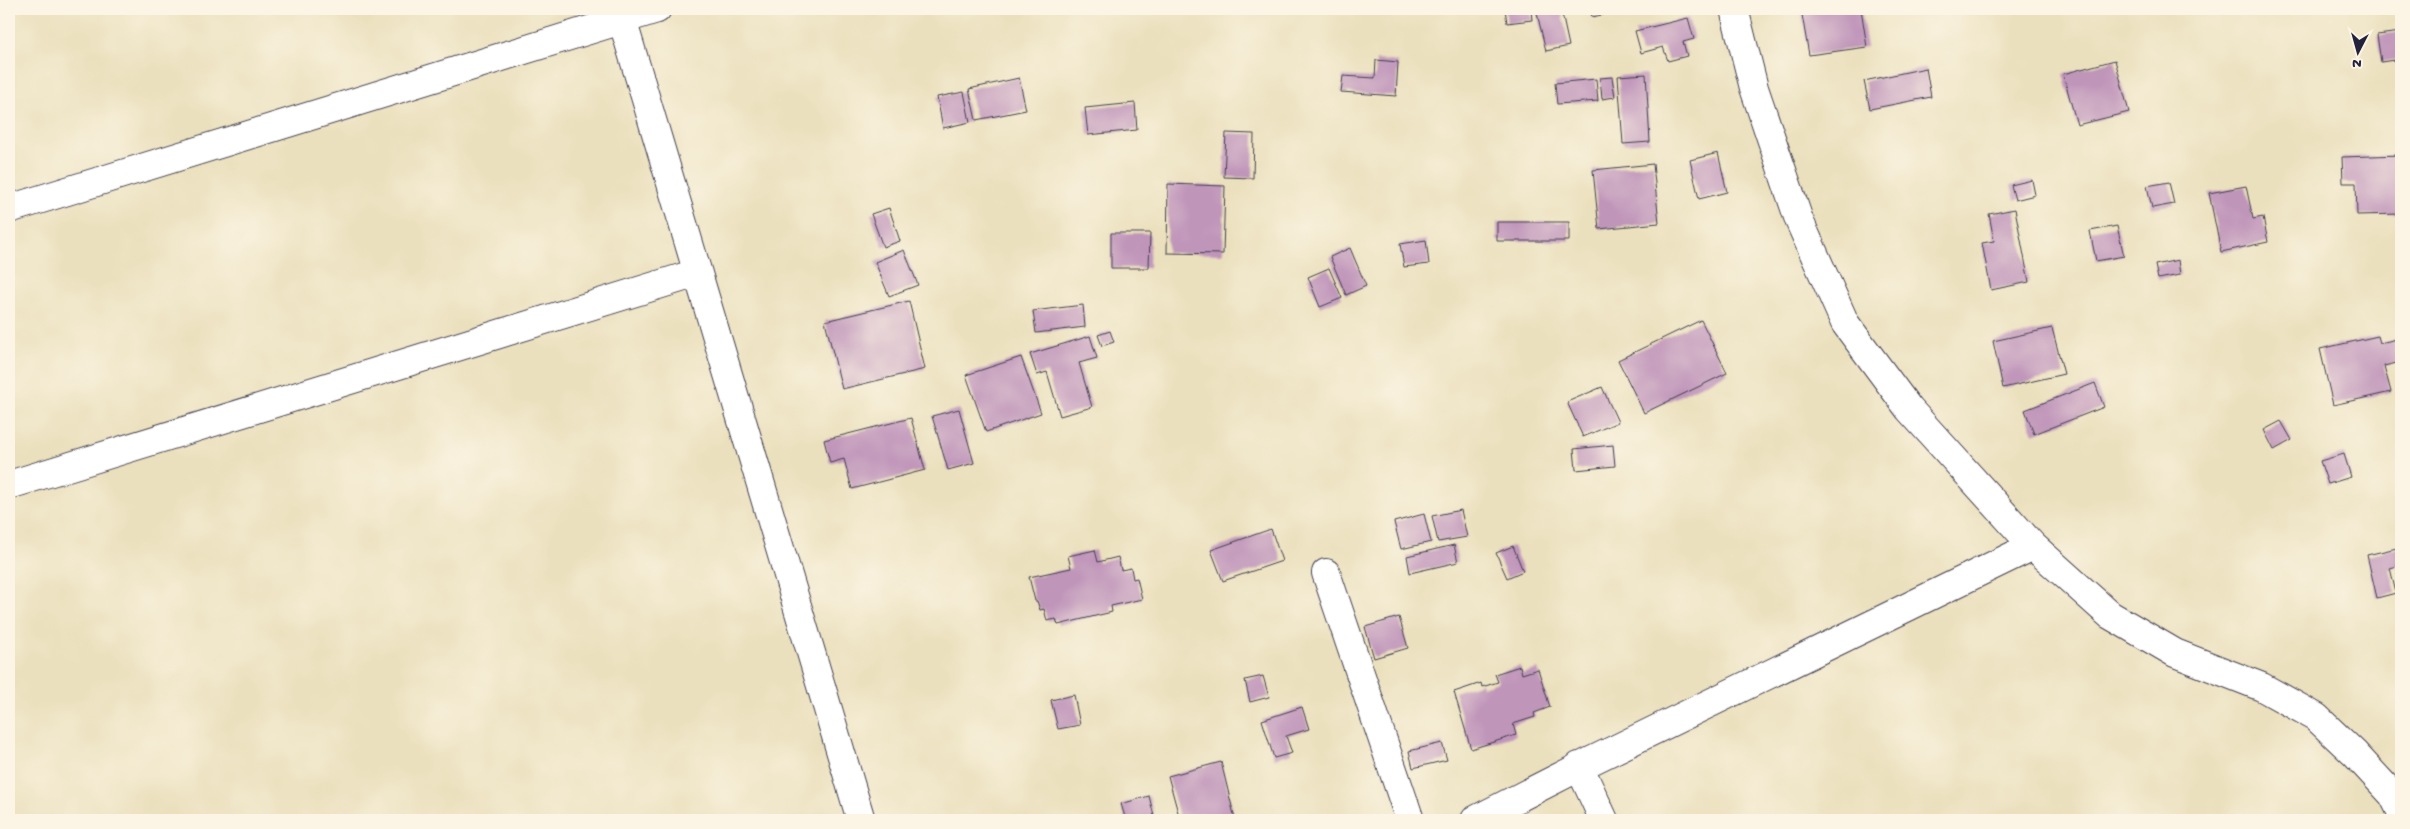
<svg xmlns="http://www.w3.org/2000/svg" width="2410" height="829" viewBox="0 0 2410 829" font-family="'Gochi Hand',sans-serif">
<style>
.building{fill:#c095ba}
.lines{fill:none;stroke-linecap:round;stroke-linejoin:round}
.street-casing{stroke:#403e4e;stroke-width:30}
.street{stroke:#fff;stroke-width:28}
</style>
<rect width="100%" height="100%" fill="#fcf5e5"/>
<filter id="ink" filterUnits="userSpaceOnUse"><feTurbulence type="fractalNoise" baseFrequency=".02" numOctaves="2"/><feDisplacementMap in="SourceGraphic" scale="10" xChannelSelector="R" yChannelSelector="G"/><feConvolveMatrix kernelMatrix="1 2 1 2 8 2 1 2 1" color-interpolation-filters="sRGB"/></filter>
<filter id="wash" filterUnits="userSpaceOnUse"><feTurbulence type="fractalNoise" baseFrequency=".0096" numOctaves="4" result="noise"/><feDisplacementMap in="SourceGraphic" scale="20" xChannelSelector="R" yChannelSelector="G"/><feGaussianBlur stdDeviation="1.12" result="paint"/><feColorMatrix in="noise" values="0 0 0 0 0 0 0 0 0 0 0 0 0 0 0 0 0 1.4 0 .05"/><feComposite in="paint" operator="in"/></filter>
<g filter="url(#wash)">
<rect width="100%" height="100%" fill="#ebe0bd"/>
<g id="blocks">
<path class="building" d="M1505,9H1531L1532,20L1507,23Z
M1536,9H1561L1569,46L1546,51Z
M1590,9H1611L1612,13L1592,17Z
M1801,9H1861L1867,47L1809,55Z
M2261,9H2296V13H2261Z
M1688,18L1694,39L1683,42L1687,56L1668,61L1663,47L1641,53L1635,31Z
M2401,32V59L2381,62L2377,35Z
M1376,60L1398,62L1396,96L1341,92L1343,76L1375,78Z
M2115,60L2129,112L2077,125L2063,74Z
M1926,68L1931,97L1870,109L1864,81Z
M1646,74L1650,142L1623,144L1618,76Z
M1612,77L1615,97L1602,99L1600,78Z
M1019,78L1026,110L976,120L969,89Z
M1596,79L1598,101L1557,104L1555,83Z
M964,92L970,122L943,128L937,97Z
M1135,103L1137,130L1088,135L1085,108Z
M1226,133L1254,134L1253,178L1224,177Z
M1718,153L1727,192L1699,199L1690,160Z
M2401,155V214L2357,215L2356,183H2343L2342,157Z
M1653,164L1659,223L1599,229L1593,170Z
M2032,180L2035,195L2015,200L2011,185Z
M2169,182L2174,204L2152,208L2147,186Z
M1168,184L1225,186L1223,254L1167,253Z
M2246,186L2253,219L2263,217L2268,242L2221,252L2209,193Z
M889,208L900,241L883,247L871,214Z
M2015,209L2029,282L1991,290L1982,243L1994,241L1989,214Z
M1497,222H1569V241H1497Z
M2117,226L2124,256L2096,261L2090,231Z
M1111,233H1150L1149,268H1111Z
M1426,240L1429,264L1404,267L1400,244Z
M1350,248L1366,286L1346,295L1330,257Z
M904,250L918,285L889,296L875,262Z
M2178,260L2180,275L2158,279L2155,265Z
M1329,268L1342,298L1320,307L1308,277Z
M909,301L925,369L842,389L825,321Z
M1083,305L1085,327L1036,333L1033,311Z
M1701,320L1727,373L1644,413L1618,360Z
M2052,328L2064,374L2003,388L1993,341Z
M1110,331L1114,342L1102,346L1098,335Z
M1090,336L1097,358L1079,363L1092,407L1060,416L1047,372L1037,375L1030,354Z
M2378,336L2380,343L2397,339L2401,354V362L2384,366L2391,392L2333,405L2320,349Z
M1021,357L1041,413L986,432L966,375Z
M2095,383L2104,407L2034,434L2025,410Z
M1602,387L1618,422L1583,437L1567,402Z
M959,409L974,463L948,470L932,416Z
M911,418L925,470L852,489L844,459L830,463L824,440Z
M2281,421L2292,440L2274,450L2264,430Z
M1613,445L1615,466L1576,470L1574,449Z
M2344,454L2351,477L2328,484L2320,461Z
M1461,510L1467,537L1438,542L1432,516Z
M1424,514L1431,542L1401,549L1394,522Z
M1271,529L1282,561L1223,581L1211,550Z
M1454,545L1458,562L1410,573L1407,556Z
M1513,546L1523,571L1507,578L1496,553Z
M2401,547V565L2390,568L2396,593L2377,598L2367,555Z
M1095,550L1098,562L1118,557L1121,570L1131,568L1133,579L1137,578L1142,599L1111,606L1112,612L1058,625L1056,619L1047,621L1044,609L1040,610L1037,601H1035L1029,577L1071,568L1068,556Z
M1399,617L1408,648L1374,658L1365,627Z
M1520,666L1522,674L1538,669L1550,707L1534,713L1535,717L1513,724L1516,735L1471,749L1454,692L1481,683L1482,687L1498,682L1495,674Z
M1263,676L1269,697L1250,702L1245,680Z
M1074,695L1080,725L1058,729L1051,700Z
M1302,707L1309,729L1286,736L1292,753L1274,758L1262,720Z
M1442,743L1447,760L1413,768L1409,751Z
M1221,762L1235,819L1180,820L1168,776Z
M1149,796L1155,820H1126L1121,804Z"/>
</g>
</g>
<g filter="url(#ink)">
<use href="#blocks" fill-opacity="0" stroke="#403e4e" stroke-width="1"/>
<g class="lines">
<defs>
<path id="street" d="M619,9L861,820
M1734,9L1754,88L1799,220L1845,323L1909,409L2033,546L2110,615L2175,653L2262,687L2316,717L2355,754L2393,795L2401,811
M9,209L657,9
M9,485L697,273
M1326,573L1410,820
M1579,766L1604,820
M1475,820L1591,761L2033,546"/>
</defs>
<use href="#street" class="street-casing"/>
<use href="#street" class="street"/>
</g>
</g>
<rect width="2410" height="829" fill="none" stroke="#fcf5e5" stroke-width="30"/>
<g transform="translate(2358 52) rotate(186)" stroke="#fcf5e5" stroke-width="4" paint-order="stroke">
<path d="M0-4L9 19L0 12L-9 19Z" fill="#22223b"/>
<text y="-8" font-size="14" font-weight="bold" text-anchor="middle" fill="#22223b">N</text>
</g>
</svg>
